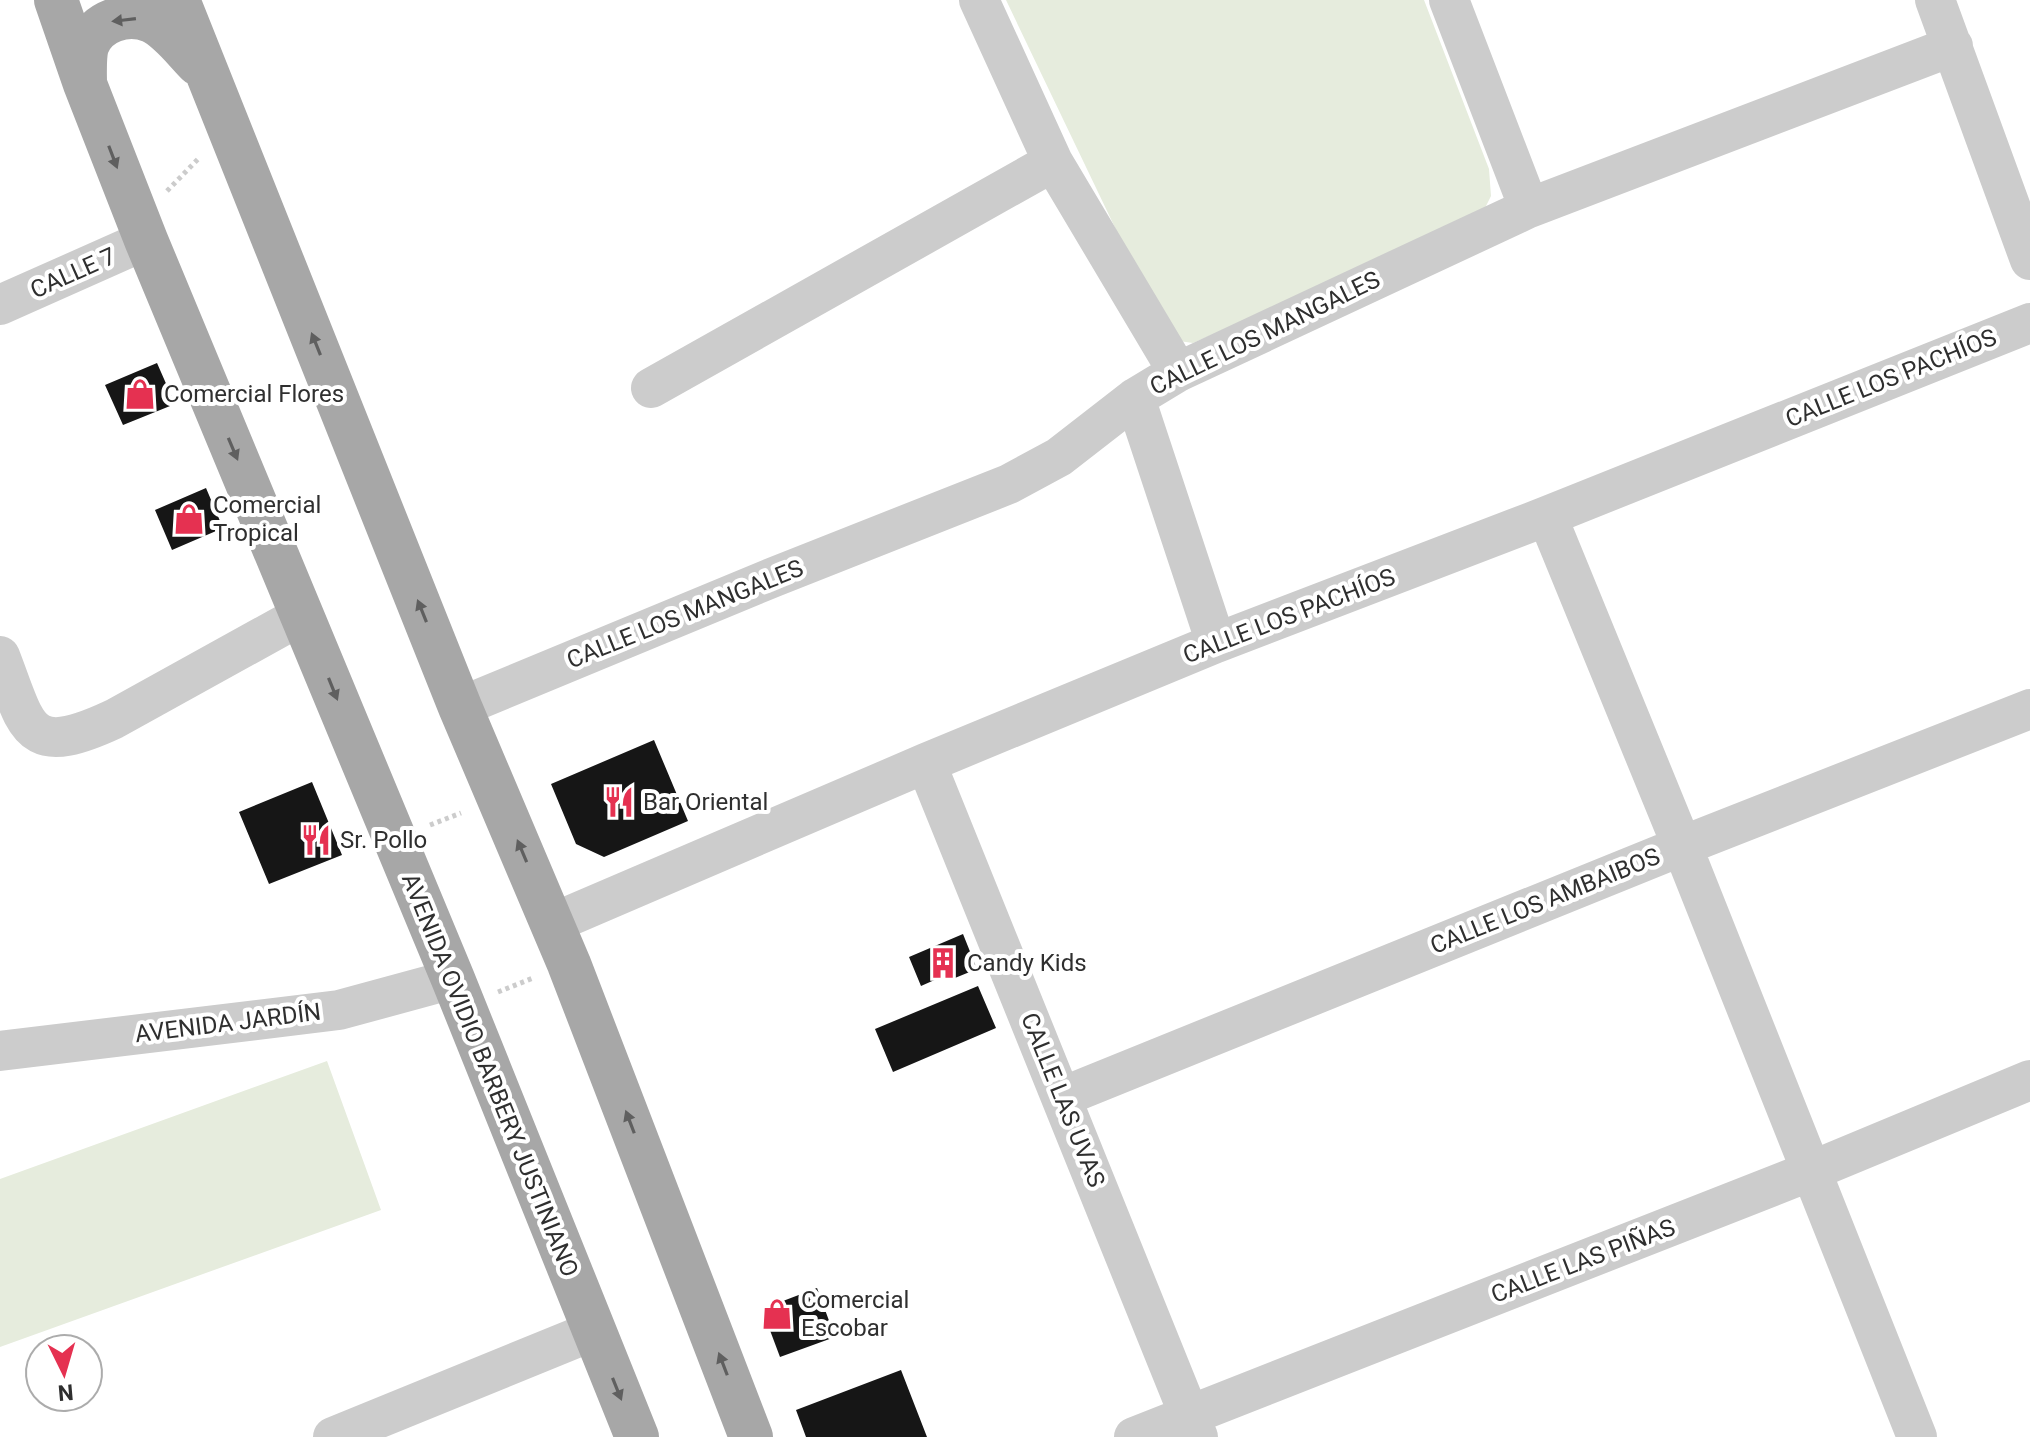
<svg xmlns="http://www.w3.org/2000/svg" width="2030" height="1437" viewBox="0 0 2030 1437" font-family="Roboto,sans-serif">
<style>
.green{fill:#e6ecdd}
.building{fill:#161616}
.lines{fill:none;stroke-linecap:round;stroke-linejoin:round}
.path{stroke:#ccc;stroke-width:5;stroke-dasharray:4 4;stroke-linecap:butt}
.minor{stroke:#ccc;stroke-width:40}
.major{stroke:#a7a7a7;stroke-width:44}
.oneway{fill:#5f5f5f}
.labels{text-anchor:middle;stroke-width:8;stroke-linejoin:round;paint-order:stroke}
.street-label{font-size:24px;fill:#2f2f2f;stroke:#fff}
.poi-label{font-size:24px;fill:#2f2f2f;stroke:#fff;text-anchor:start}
</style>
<rect width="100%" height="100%" fill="#fff"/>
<path class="green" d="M1006,0H1424L1489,169L1491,196L1480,218L1193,343L1179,341L1166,334Z
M327,1061L381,1210L0,1347V1179Z"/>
<path class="building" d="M157,363L175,404L123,425L105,385Z
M206,488L223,528L172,550L155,510Z
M654,740L688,821L604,857L576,844L551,784Z
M312,782L342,855L269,884L239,812Z
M963,934L977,969L950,980L948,974L921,986L909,957Z
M978,986L996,1028L893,1072L875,1029Z
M817,1288L835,1337L780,1357L762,1309Z
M901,1370L927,1437H806L796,1410Z"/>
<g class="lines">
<path class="path" d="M167,191L199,158
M430,825L461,813
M498,992L533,978"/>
<path class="minor" d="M979,0L1053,162L1178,372
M1449,0L1529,208
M1935,0L2030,260
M0,305L146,240
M651,388L1053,162
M1135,398L1216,643
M1547,516L1682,846L1917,1437
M0,656C28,728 26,760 114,719L302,615
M460,707L774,577L1009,484L1059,457L1135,398L1178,372L1529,208L1953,46
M926,763L1198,1437
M553,923L926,763L1216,643L1547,516L2030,323
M0,1051L339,1010L453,979
M1062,1097L1682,846L2030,709
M333,1437L593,1331
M1134,1437L1811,1171L2030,1080"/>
<path class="major" d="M56,0L85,84L146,240L453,979L637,1437
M178,0L460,707L569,964L751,1437
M85,84C85,73 84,57 87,46C96,21 127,11 151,21C169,29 184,50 198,64"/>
</g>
<defs><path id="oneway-solid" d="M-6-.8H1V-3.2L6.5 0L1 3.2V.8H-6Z" transform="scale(2)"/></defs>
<g class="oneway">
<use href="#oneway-solid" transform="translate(124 20) rotate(173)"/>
<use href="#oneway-solid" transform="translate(113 157) rotate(69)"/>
<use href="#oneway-solid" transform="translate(316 344) rotate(-112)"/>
<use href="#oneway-solid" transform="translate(233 449) rotate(67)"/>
<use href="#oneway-solid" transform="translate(422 611) rotate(-112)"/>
<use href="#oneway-solid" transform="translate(333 689) rotate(68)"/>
<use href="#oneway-solid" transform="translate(522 851) rotate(-113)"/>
<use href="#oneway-solid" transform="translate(630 1122) rotate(-111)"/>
<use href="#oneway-solid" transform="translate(723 1364) rotate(-111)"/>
<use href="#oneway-solid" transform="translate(617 1389) rotate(68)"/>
</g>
<defs>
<symbol id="shop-bare" viewBox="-9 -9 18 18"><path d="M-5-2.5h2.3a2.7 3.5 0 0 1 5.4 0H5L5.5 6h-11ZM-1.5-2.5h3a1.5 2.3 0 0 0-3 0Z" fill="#e53151" stroke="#fff" stroke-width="2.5" paint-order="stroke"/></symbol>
<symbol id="restaurant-bare" viewBox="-9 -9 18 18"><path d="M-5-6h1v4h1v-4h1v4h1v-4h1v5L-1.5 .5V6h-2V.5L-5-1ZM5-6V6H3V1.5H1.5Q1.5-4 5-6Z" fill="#e53151" stroke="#fff" stroke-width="2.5" paint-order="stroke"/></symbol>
<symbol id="building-bare" viewBox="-9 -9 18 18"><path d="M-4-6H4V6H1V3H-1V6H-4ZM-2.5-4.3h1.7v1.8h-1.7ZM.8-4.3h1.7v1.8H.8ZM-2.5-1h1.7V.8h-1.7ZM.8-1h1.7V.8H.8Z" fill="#e53151" stroke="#fff" stroke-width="2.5" paint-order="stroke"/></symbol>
</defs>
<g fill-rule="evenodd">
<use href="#shop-bare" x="118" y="372" width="44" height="44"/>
<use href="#shop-bare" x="167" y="497" width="44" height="44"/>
<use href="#restaurant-bare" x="597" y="780" width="44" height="44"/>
<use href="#restaurant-bare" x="294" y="818" width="44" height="44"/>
<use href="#building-bare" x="921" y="941" width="44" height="44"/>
<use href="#shop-bare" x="755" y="1292" width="44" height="44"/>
</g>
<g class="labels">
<g class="street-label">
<text transform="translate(73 273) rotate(-24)" y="8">CALLE 7</text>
<text transform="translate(1265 333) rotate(-26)" y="8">CALLE LOS MANGALES</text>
<text transform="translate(1891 378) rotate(-22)" y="8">CALLE LOS PACHÍOS</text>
<text transform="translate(685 614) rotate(-22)" y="8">CALLE LOS MANGALES</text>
<text transform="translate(1289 616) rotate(-21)" y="8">CALLE LOS PACHÍOS</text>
<text transform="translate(1545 901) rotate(-22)" y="8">CALLE LOS AMBAIBOS</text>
<text transform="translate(228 1023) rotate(-7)" y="8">AVENIDA JARDÍN</text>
<text transform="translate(490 1075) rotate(68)" y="8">AVENIDA OVIDIO BARBERY JUSTINIANO</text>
<text transform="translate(1063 1100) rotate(68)" y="8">CALLE LAS UVAS</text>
<text transform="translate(1583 1261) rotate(-21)" y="8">CALLE LAS PIÑAS</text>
</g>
<g class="poi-label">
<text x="164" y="402">Comercial Flores</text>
<text x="213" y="513">Comercial<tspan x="213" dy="28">Tropical</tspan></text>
<text x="643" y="810">Bar Oriental</text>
<text x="340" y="848">Sr. Pollo</text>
<text x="967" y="971">Candy Kids</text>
<text x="801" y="1308">Comercial<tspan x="801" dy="28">Escobar</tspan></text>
</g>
</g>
<g transform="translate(64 1373) rotate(175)"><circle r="38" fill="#ffffff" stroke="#acacac" stroke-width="2"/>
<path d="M0-6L14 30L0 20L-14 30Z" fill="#e53151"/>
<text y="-12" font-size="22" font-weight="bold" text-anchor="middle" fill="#2f2f2f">N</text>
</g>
</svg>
